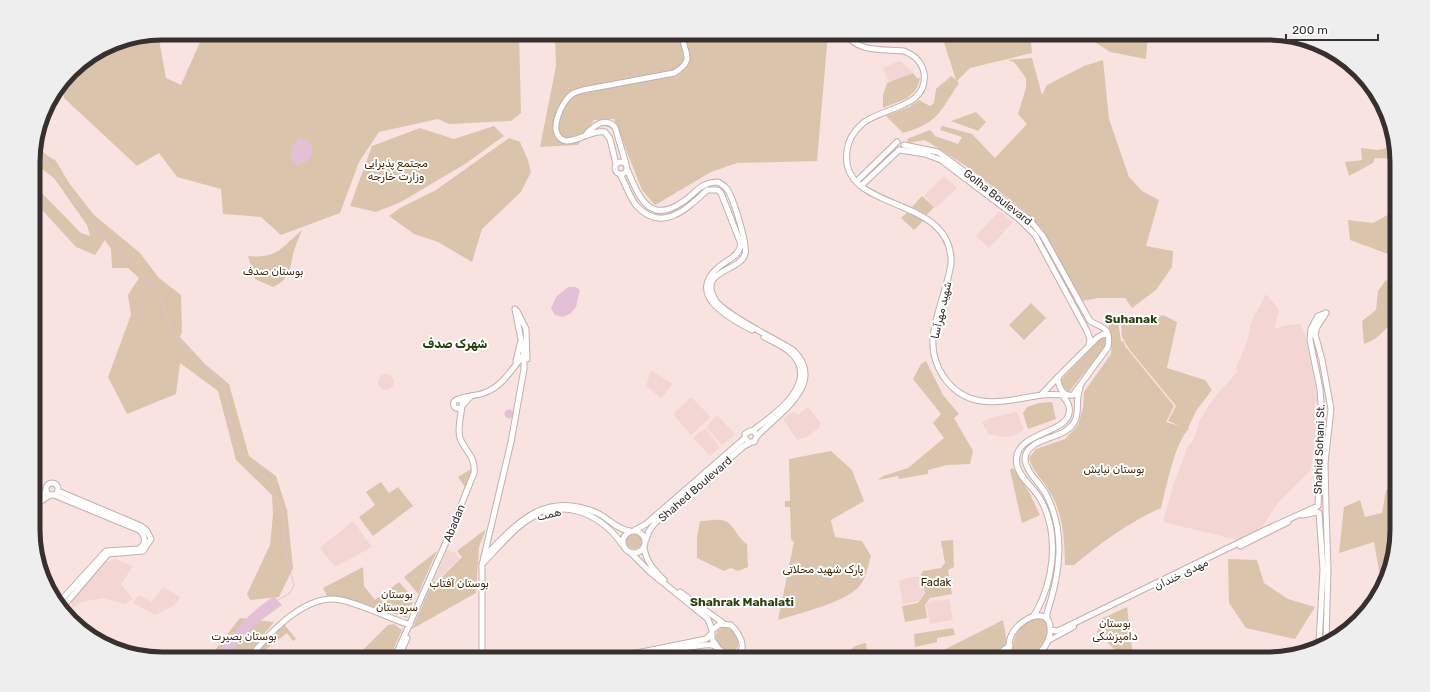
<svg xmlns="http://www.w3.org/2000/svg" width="1430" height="692" viewBox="0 0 1430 692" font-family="Rubik,'Noto Sans Arabic',sans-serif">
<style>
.built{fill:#f3d5d3}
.green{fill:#dbc4ac}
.water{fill:#e3c0d6}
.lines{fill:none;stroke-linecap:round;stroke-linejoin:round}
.stream{stroke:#e3c0d6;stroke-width:1}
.minor-casing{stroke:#c3afad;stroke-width:6}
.major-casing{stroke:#c3afad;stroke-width:7}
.minor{stroke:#fff;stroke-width:4}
.major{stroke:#fff;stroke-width:5}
.labels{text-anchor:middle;stroke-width:4;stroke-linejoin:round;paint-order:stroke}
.park-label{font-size:11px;fill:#3f2300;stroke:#fff}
.street-label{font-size:11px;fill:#38302f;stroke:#fff}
.neighbourhood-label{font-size:12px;font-weight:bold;fill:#28410f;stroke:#fff}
.rim{fill:none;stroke:#38302f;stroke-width:5}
</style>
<rect width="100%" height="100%" fill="#f9e3e1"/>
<path class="built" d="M899,61L904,64L913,73L889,82L883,68Z
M944,176L957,188L936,208L924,196Z
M999,211L1013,222L989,248L976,236Z
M1266,294L1279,310L1274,329L1288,325L1300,324L1305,334L1318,401L1315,402V410H1318L1311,470L1277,504L1263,526L1238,540L1163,522L1172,489L1187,448L1194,439L1200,420L1212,400L1238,371L1236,368L1247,342L1251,322Z
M651,370L673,384L661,398L646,386Z
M378 382a8 8 0 1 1 16 0a8 8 0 1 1-16 0Z
M691,397L711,417L691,435L673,414Z
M808,407L820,422V427L807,437L797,440L783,419L793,412L798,415Z
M1017,412L1024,430L1012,436L1003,437L989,434L982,423L990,418Z
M717,415L735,434L722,445L706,427Z
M705,428L720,447L710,456L693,438Z
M353,521L372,547L335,567L320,548Z
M447,550L456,553L459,559L436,581L434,580Z
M116,559L133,566L121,584L133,599L124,604L104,598L81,602L72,608L71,600L104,562Z
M910,577H921L924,593L918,601L903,604L899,581Z
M163,587L180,597L175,605L155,615L133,603L139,595L152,602Z
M938,599V601L949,599L953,620L930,624L926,604Z"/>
<path class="green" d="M204,33H519L521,113L511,121L449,124L438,119L379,132L359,162L340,213L281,235L261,217L223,214L221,189L177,177L159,153L137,166L64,98L62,85L77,65L113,43L158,34L166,78L181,85Z
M555,33H828L817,161L737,163L711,172L655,205L642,190L614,119L594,120L578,145L540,147L556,66Z
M941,33H1030L1032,53L970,68L957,81L959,83C940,112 938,123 903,133L886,116L909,107L919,100L930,106L934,103L936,89L951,76L956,80Z
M1081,33H1148L1146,59L1110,52Z
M1032,58L1042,95L1047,85L1084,66L1103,60L1109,119L1129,177L1142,191L1159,200L1146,246L1173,251L1172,267L1156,290L1132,308L1125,298H1098L1082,301L1043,230L1026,212L966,166L925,140L908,143L907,139L930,130L935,136L958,144L962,137L940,130L942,126L972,134L995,158L1027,124L1018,114L1026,88V78L1014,62L1008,60Z
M913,73L917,78H920C916,99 901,100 883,108V95L887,83Z
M976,112L986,122L978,131L951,121Z
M494,126L504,136L465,164L401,202L376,212L350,206L372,146L420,128L454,139Z
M509,138L520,142L528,160L531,172L521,192L482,229L472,262L438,242L414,234L389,216L400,208L436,190Z
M37,141L45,154L56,161L69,183L94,215L140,253L159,278L181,295L182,332L180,337L205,364L229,384L249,456L276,476L287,510L293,568L279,597L250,600L247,594L270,545L273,514L272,495L236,460L218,391L180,363L176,394L127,414L108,377L131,315L128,295L139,278L128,268H112L111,249L105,240L95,255L76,247L33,200V184L81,233L90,236L87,225L54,178L33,162Z
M1396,146V159L1375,158L1373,163L1349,176L1345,162L1362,160L1361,148L1378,150Z
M922,196L934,207L927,215L912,207Z
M908,212L925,219L914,230L901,218Z
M1391,213L1396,224V257L1350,240L1348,220L1373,223Z
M302,230C299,238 295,246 293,254C290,270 289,280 273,287L255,279L248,256C277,259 281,248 302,230Z
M1386,280L1395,286C1395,293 1396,301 1396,308C1394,324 1378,340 1364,344L1362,321L1376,310L1378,291Z
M1031,303L1046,318L1024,340L1009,325Z
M1163,315L1177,322L1167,368L1205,380L1212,390L1196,411L1188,428L1189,429C1175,441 1166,489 1161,508C1129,522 1101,543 1074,565H1065C1064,538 1064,516 1050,492C1043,480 1033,472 1029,458L1036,449L1065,439L1078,425L1083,408L1084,392L1111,354L1112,341L1108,324L1118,321L1121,341L1124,342L1125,346L1174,406L1166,422L1180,426L1168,421L1176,406L1129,349L1122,337L1121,321L1126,316L1137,325Z
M1102,337L1105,338V347L1069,392L1062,386V379Z
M926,361L943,395L959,414L954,418L973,451L970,464L947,465L928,470V474L899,479L898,476L878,480L883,476L908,468L944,438L933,423L941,414L913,379L921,364Z
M1052,402L1056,419L1028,429L1023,413L1027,407L1039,403Z
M831,451L852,470L864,501L831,520L835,537L862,541L871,556C868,566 866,579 859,587C843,603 800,613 778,620L794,542L791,539L790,507H785V501H790L789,459Z
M1013,468L1029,492L1040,515L1022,523L1010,470Z
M471,469L470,478L465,487L458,477Z
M381,482L389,493L398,487L413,506L373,536L359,517L375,505L366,492Z
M1397,486C1397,517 1398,561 1382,588L1374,542L1339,553L1344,507L1360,500L1365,517L1382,513L1386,490Z
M700,521C707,521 719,518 725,521C734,524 737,538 747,544L748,567L738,571L731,568L724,571L697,558V537Z
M486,529L479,547L476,593L412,629L433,581L437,582L462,557L457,551Z
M626 541a8 8 0 1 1 16 0a8 8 0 1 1-16 0Z
M953,540L954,567L948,570L952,594L930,598L925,605L927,618L905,622L902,606L918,603L925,593L921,574L923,571L941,568L945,563L941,541Z
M437,551L418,594L404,577Z
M1228,559L1257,560L1264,583L1288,599L1315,607L1295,639L1246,628L1229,603Z
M363,567L364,586L375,600L399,582L414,599L407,618L347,598L327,596L323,588Z
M1127,607L1133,656H1115L1116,651L1097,632L1103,618Z
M1041,617C1057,630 1040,649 1028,659L1017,658C1007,647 1017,628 1028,621C1031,619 1036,618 1041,617Z
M240,618L274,622L244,659H208Z
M1003,620L1007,642L1005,647L980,659H926Z
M284,624L296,639L293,641L287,633L260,654L264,659H252L264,643Z
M394,624L402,630L389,659H360L364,649L388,625Z
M726,627C735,630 739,638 738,647L733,652C722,652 713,642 717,631L722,627Z
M953,628L955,635L937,638V642L915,647L914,634Z
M866,643L867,654L849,658C849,647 856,645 866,643Z"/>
<path class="water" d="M238,33H260L262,35L261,38L241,41L237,38Z
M300,138C308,141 313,145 313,153L308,161L297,165L291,159C290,152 293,142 300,138Z
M568,287H576L580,290L576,307L571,313L563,317L555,315L551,308L556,297Z
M504.5 414a4.5 4.5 0 1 1 9 0a4.5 4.5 0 1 1-9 0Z
M274,596L282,605C260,620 241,635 228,659H215C232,631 247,615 274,596Z"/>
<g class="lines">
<path class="stream" d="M36,145L78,206L159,294L170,328L195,362L225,385L229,417L241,459L270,482L283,513L286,554L294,585L290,593L278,600"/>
<defs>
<path id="minor" d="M1048,641L1074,627"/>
<path id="major" d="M845,33C858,53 883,49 904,51C914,55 922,62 924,73C929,108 883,107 863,123C855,130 848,140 847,151C838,214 954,193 951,264C947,290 935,313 933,339C932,352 936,365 943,376C968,413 1004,401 1041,395C1050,394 1059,395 1068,395
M587,133C595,125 605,117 615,127L626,164
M904,145L938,152L1029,219L1043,236L1090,321C1104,329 1111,327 1108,347L1073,395C1062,397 1058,385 1058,377L1098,337L1104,334L1107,335
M900,150L925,154L941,160L1020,220L1035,235L1087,331L1090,339L1089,345
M615 168a6 6 0 1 1 12 0a6 6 0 1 1-12 0Z
M616,164L610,139L605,132C591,129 573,145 563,140C547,132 562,101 572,94C575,92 580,91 583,90L674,73C699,58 680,51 683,33
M627,169C638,194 648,225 681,203C696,194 698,183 718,182C721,184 725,186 727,189C733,197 748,245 745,254C740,272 696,270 716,301C724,314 777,340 793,350C828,383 778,414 757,436L754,442H748L745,438V434L750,431H754L757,436
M620,174C625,183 630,198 636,205C661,234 687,209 707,190H718L721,193L741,244C739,256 729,259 720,266C684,294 729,318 752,330
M857,181L897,142
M861,186L899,150
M517,311L526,329L527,359
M516,361L520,344
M1041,395L1058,377
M453.5 404a4.5 4.5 0 1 1 9 0a4.5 4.5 0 1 1-9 0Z
M456,400C465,396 475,396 484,393C503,386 512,369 524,354
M752,431C773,416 819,384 793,355C786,347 774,342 764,337
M46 489a6 6 0 1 1 12 0a6 6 0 1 1-12 0Z
M54,495L139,530C144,534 145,537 144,544L139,549L106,551L63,598H55
M34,502L46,491
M34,506L50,495
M1326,508L1325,463L1331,409L1322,360L1315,334L1317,327L1326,313
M1303,515L1317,512
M635,530L646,524L745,438
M623 542a11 11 0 1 1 22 0a11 11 0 1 1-22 0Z
M646,540L649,531L655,523L744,446L750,443
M1240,546L1288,522
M644,547C646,562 654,570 664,580
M630,552L650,572L708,619L712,630
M484,557C517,523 544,491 595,512C608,517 615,529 630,531
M482,564C496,550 510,532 526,521C561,497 599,512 622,544
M680,592L723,623
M57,602L65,603L68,601L108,554L143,551L151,539L147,531L141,526L58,491
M1033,616C1038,611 1039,605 1042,600C1055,568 1058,528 1039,497C1032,486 1019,477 1017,465C1010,429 1075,436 1069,407C1068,402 1064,398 1062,394
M1047,619V613C1060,574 1066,532 1046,494C1040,483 1025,471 1025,458C1026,442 1053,438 1064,432C1085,419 1073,405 1080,388
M1050,630L1057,631L1062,629L1263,531L1318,506L1322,417L1320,389L1310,340L1311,329L1318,316L1326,313
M1326,642L1328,569L1326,510
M1319,644L1323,569L1319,513
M742,648L744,659
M637,653L706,639L711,634
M249,659C267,635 301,598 334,599C353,600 391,619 410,625
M394,659L447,540L474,473C476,457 465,451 460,438C457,429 461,416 462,406L471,396
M398,659L407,638
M482,659V565L511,442L524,369V355L515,309
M631,659L633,654L637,653L642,655L643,659
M645,659C653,654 704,643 712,645C718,647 722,652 727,655C751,657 742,635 731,625L720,624L712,630V639L718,648
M989,659L1000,653L1010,645
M1005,659L1013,658
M1014,659C991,630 1055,593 1050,634C1048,645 1041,653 1032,659"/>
</defs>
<use href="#minor" class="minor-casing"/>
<use href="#major" class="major-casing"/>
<use href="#minor" class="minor"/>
<use href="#major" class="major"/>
</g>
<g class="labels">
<g class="park-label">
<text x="396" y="167">مجتمع پذیرایی<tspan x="396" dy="13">وزارت خارجه</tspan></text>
<text x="273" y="275">بوستان صدف</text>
<text x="1114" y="473">بوستان نیایش</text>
<text x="823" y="573">پارک شهید محلاتی</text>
<text x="936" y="586">Fadak</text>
<text x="459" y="587">بوستان آفتاب</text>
<text x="397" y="598">بوستان<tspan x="397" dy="13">سروستان</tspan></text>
<text x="1115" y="627">بوستان<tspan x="1115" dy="13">دامپزشکی</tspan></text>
<text x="244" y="640">بوستان بصیرت</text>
</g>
<g class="street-label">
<text transform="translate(998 197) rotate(38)" y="4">Golha Boulevard</text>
<text transform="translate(941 310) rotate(-77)" y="4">شهید مهرآسا</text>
<text transform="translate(1319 449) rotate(-88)" y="4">Shahid Sohani St.</text>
<text transform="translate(695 489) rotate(-41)" y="4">Shahed Boulevard</text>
<text transform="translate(549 514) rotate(-13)" y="4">همت</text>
<text transform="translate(454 523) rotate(-68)" y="4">Abadan</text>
<text transform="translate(1181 574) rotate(-26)" y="4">مهدی خندان</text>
</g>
<g class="neighbourhood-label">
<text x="1131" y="323">Suhanak</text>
<text x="455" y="348">شهرک صدف</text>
<text x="742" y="606">Shahrak Mahalati</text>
</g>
</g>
<path d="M0 0H1430V692H0ZM162 40H1268A122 122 0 0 1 1390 162V530A122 122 0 0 1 1268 652H162A122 122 0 0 1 40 530V162A122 122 0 0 1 162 40Z" fill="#efeeee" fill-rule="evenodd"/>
<path class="rim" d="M162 40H1268A122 122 0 0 1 1390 162V530A122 122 0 0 1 1268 652H162A122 122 0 0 1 40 530V162A122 122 0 0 1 162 40Z"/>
<path d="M1286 34v6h92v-6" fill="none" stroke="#38302f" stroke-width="2"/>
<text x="1292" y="34" font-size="12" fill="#38302f" stroke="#ffffff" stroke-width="3" paint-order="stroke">200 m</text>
</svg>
